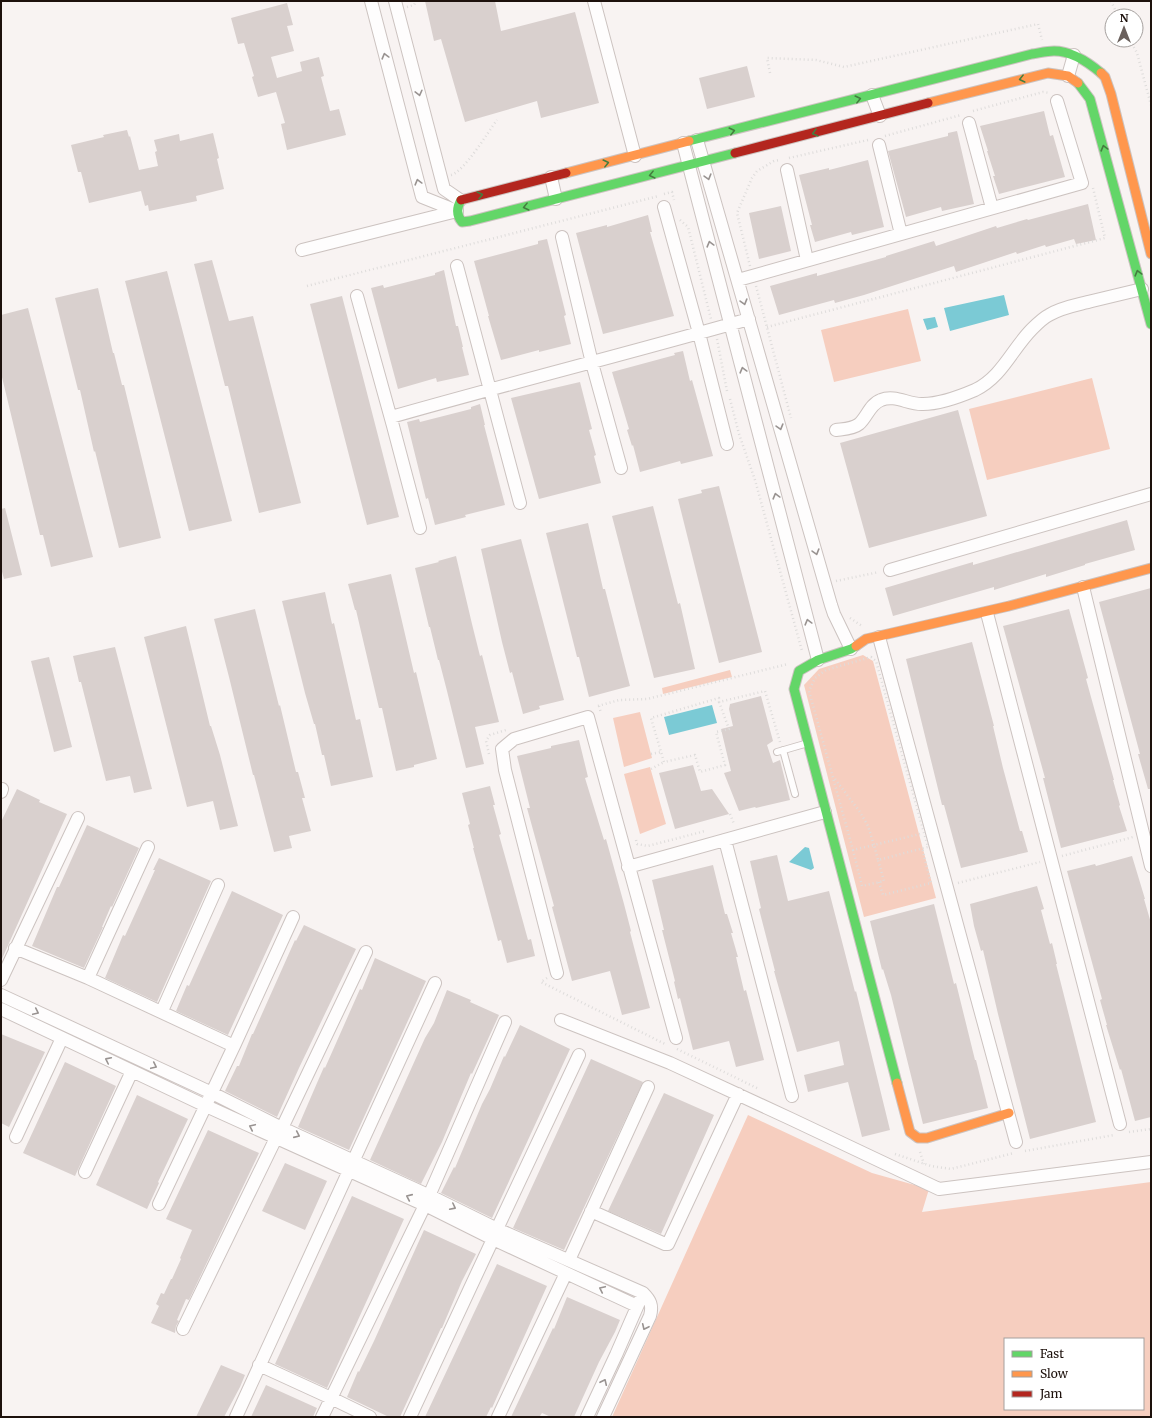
<svg xmlns="http://www.w3.org/2000/svg" width="1152" height="1418" viewBox="0 0 1152 1418" font-family="Merriweather,serif">
<style>
.green{fill:#f6cebf;fill-rule:evenodd}
.water{fill:#7bcad5}
.building{fill:#d9d0ce}
.lines{fill:none;stroke-linecap:round;stroke-linejoin:round}
.lane-casing{stroke:#ccc3c0;stroke-width:8}
.street-casing{stroke:#ccc3c0;stroke-width:14}
.fast-casing{stroke:#ccc3c0;stroke-width:11}
.slow-casing{stroke:#ccc3c0;stroke-width:11}
.jam-casing{stroke:#ccc3c0;stroke-width:11}
.path{stroke:#dedcdb;stroke-width:2.5;stroke-dasharray:1 3;stroke-linecap:butt}
.lane{stroke:#fefdfd;stroke-width:6}
.street{stroke:#fefdfd;stroke-width:12}
.fast{stroke:#63d668;stroke-width:9}
.slow{stroke:#ff974d;stroke-width:9}
.jam{stroke:#b3261e;stroke-width:9}
.oneway{stroke:#999391}
.oneway2{stroke:#447d3f}
</style>
<rect width="100%" height="100%" fill="#f8f3f2"/>
<path class="green" d="M908,309L921,361L834,382L821,330Z
M1092,378L1110,449L987,480L969,409Z
M863,655L873,661L936,898L864,917L804,685L819,669Z
M730,670L732,677L663,694L662,688Z
M640,712L652,758L624,767L613,718Z
M650,767L666,824L640,834L624,774Z
M748,1115L872,1173L929,1189L922,1212L1151,1182V1417H612ZM1005,1339H1143V1409H1005Z"/>
<path class="water" d="M1004,295L1009,315L950,331L944,308Z
M935,317L938,327L927,330L923,319Z
M712,705L717,723L669,735L664,717Z
M805,847L809,848L814,868L811,870L789,862Z"/>
<path class="building" d="M425,1H495L501,31L575,12L599,103L541,118L537,101L465,122L441,39L434,41Z
M287,3L293,25L287,26L294,51L271,57L277,78L302,71L300,62L319,57L324,76L321,77L330,111L339,109L346,135L287,150L281,124L285,123L276,92L258,97L252,77L254,76L244,43L238,44L231,18Z
M747,66L755,97L707,109L699,78Z
M1044,111L1050,136L1053,135L1065,177L999,194L993,176H995L987,151H988L980,126Z
M127,130L129,137L130,136L139,170L158,166L155,152L157,151L154,140L179,134L180,141L213,133L219,158L217,159L224,189L196,196L197,201L149,211L148,205L145,206L141,191L89,203L81,172H78L71,145L104,137L103,135Z
M957,131L974,204L942,211L941,207L906,217L888,151L948,136V133Z
M868,160L884,227L852,235L851,232L815,242L810,225H812L799,175L829,168V170Z
M1088,204L1096,240L1076,244L1074,239L1046,247L1045,245L1017,254L1016,252L956,272L954,266L864,295L835,303L834,300L779,315L770,286L817,273V276L886,257V256L934,241L936,246L996,226L997,228L1027,219L1028,220Z
M781,206L791,251L759,259L749,213Z
M648,215L652,232H650L674,316L603,334L576,233L607,225V227Z
M547,239L566,315L564,316L571,344L539,352V350L501,360L488,316H489L474,261L538,244V241Z
M212,260L229,321L253,316L301,503L259,513L228,386H225L194,264Z
M444,270L456,326H458L463,347H462L469,375L437,382L436,378L398,389L371,288L383,285L384,288L435,275V273Z
M167,271L232,521L189,531L125,281Z
M98,288L113,353H114L122,385H124L161,538L119,548L95,451L94,452L80,390H78L55,298Z
M342,296L399,517L367,525L310,304Z
M28,308L93,557L51,567L43,535H40L1,373V315Z
M683,351L690,381L692,380L713,456L681,464L680,461L640,472L633,445L632,446L627,430L629,429L612,372L675,355L674,353Z
M580,382L592,429L589,430L596,455L594,456L601,483L539,499L511,398Z
M480,404L485,425H484L505,505L465,515L466,517L435,525L428,498L426,499L407,422L419,419L420,422L471,409V407Z
M958,410L987,516L869,548L840,443Z
M719,486L762,652L719,663L678,499L702,493L701,490Z
M653,506L678,604L680,603L695,669L654,678L612,516Z
M5,508L22,575L4,579L1,568V509Z
M1127,520L1135,550L1085,564V565L1046,577V574L994,590V587L893,616L885,588L973,562V565Z
M588,523L603,589H605L630,686L589,697L579,657H577L546,533Z
M521,539L564,700L539,706L540,709L523,714L512,672L510,673L502,642L481,549Z
M456,556L472,624L480,656L482,655L499,722L475,727L484,764L466,768L447,691L439,660H438L430,627H429L415,568L439,562L438,561Z
M391,574L414,673L416,672L437,759L414,765V767L396,771L382,708H379L356,610H355L348,584Z
M1151,588V789H1148L1138,754H1140L1099,602Z
M325,592L332,624L334,623L356,720L360,719L373,777L331,786L324,755H322L315,724H314L305,693L282,601Z
M255,609L279,706L280,705L296,772H298L305,798H302L311,831L289,836L292,848L274,852L254,775H253L229,677L214,619Z
M1069,609L1088,678L1086,679L1114,780H1113L1120,805L1119,806L1127,831L1061,848L1043,778H1045L1003,626Z
M186,626L210,726H211L220,755L238,826L220,830L213,801L187,807L144,637Z
M972,642L994,726H993L1003,768L1020,831H1022L1028,852L961,868L944,805H942L906,659Z
M115,647L152,789L134,793L130,776L106,781L81,682H79L73,656Z
M49,657L72,747L54,752L31,661Z
M761,696L773,741L767,745L773,763L780,760L790,800L756,808L755,807L739,811L724,773L731,771L721,729L733,726L729,709L730,704Z
M579,740L588,777L585,778L604,840L606,839L624,904L631,931L630,932L650,1008L622,1015L610,971L572,981L552,907L554,906L527,808H530L517,756L551,748V746Z
M693,765L701,791L712,789L729,814L675,829L659,773Z
M490,786L495,805H493L501,834L499,835L508,867L528,940L531,939L535,956L507,963L501,940L498,941L473,848H474L468,825L470,824L462,793Z
M17,789L40,800L39,802L67,814L1,961V822Z
M87,825L139,848L112,907L111,906L102,927H103L84,968L32,946L57,887H59Z
M777,855L788,901L829,891L855,992L856,991L890,1130L862,1137L848,1082L808,1092L804,1075L844,1065L839,1041L797,1052L774,971H775L759,909L761,908L750,861Z
M1132,856L1145,899H1144L1151,923V1117L1135,1121L1121,1069L1120,1070L1106,1025H1107L1100,1000L1102,999L1067,871L1095,864L1096,866Z
M159,858L211,881L157,1002L105,978L123,935L125,936L155,870H153Z
M713,865L725,914H727L733,933H731L738,957H736L744,991L746,990L764,1060L736,1067L729,1041L693,1050L680,998L678,999L674,982L675,981L662,930H664L652,880Z
M1037,886L1044,909L1041,910L1050,944L1052,943L1057,964H1056L1096,1122L1030,1139L998,1014L983,950L981,951L974,926L970,904Z
M232,891L283,915L228,1035L176,1011L187,985L189,986L203,955Z
M934,904L954,984L956,983L975,1060H976L988,1108L923,1124L891,995L883,969L882,970L870,921Z
M304,925L356,949L299,1068L277,1117L225,1091L237,1066H239L252,1034H253L295,940L296,941Z
M375,958L426,981L349,1150L298,1127L317,1083L324,1067L325,1068L360,989L362,990Z
M447,990L471,1000L470,1002L499,1015L472,1074L471,1073L442,1142L421,1184L370,1160L425,1038L434,1023Z
M520,1025L570,1049L492,1218L441,1193L454,1167L455,1168L482,1104L490,1089L504,1056L505,1057Z
M1,1034L45,1052L9,1127L1,1123Z
M591,1059L643,1082L564,1250L513,1228Z
M65,1062L116,1086L75,1176L23,1153Z
M664,1093L714,1115L661,1234L608,1211Z
M137,1095L188,1119L158,1182L159,1183L147,1209L96,1185Z
M208,1130L259,1153L189,1300L186,1299L177,1320L179,1321L176,1326L175,1333L151,1323L159,1306L156,1304L161,1293L164,1294L171,1279H172L181,1259L180,1258L192,1230L166,1219Z
M285,1163L327,1181L305,1230L262,1211Z
M352,1196L404,1219L327,1388L275,1364Z
M424,1230L476,1254L462,1281L442,1328H441L400,1417H389L347,1397L358,1371L359,1372L374,1341Z
M497,1264L547,1286L492,1408L491,1407L486,1417H425Z
M567,1297L620,1320L615,1332L599,1362L574,1417H551L542,1413L540,1416L541,1417H511L553,1328L554,1329Z
M221,1365L245,1375L240,1387L224,1417H196Z
M266,1385L317,1408L313,1417H251Z"/>
<g class="lines">
<defs>
<path id="lane" d="M783,750L795,794
M777,752L808,743"/>
<path id="street" d="M371,1L422,197L457,211
M395,1L444,189L460,200
M594,1L635,156
M1068,76L1074,55
M872,95L880,116
M969,123L992,208
M697,140L831,605L834,614L851,649
M683,143L818,660
M879,145L901,234
M787,170L807,260
M551,177L556,199
M664,207L699,333L727,444
M562,237L592,363L621,468
M302,250L457,211
M457,266L520,503
M738,280L1082,183L1057,101
M357,296L393,426L420,528
M391,417C510,383 630,353 749,319
M836,430C843,429 853,429 859,424C867,417 870,404 881,400C895,394 909,405 923,404C938,404 961,396 975,390C1002,377 1012,349 1032,329C1037,324 1043,318 1049,315C1062,307 1077,305 1092,301C1108,297 1125,293 1142,289
M890,570L1151,494
M1083,587L1151,866
M987,613L1120,1124
M879,637L1016,1142
M1,792L2,789
M725,840L792,1096
M628,867L825,812
M15,948L88,978L234,1046L159,1204
M557,973L505,770L502,749L514,739L588,717L676,1038
M88,978L148,847
M1,980L78,818
M1,995L212,1093L282,1128L428,1195L497,1229L643,1293C650,1300 653,1305 650,1316L603,1417
M1,1009L206,1106L425,1205L493,1239L637,1306
M162,1011L218,885
M561,1020L670,1063L791,1119L939,1189L1151,1162
M234,1046L293,917
M282,1128L366,952
M16,1137L62,1038
M85,1172L132,1071
M591,1211L665,1244H668L738,1094
M497,1229L579,1055
M569,1260L648,1087
M183,1329L276,1138
M259,1365L331,1398L370,1417
M236,1417L435,983
M322,1417L425,1205L505,1022
M410,1417L493,1239
M498,1417L566,1273
M587,1417L616,1355L640,1300"/>
<path id="fast" d="M1078,83L1090,99L1151,324
M689,141L1032,54C1039,53 1047,51 1054,51C1072,51 1088,62 1101,73
M461,200C457,207 456,215 462,222L470,221L735,153
M856,646L851,649L818,660L799,671L794,689L897,1083"/>
<path id="slow" d="M1101,73L1105,77L1111,94L1151,254
M928,103L1048,73L1068,76L1078,83
M566,173L689,141
M856,646L866,639L1009,606L1151,568
M897,1083L910,1132L918,1138H927L1009,1113"/>
<path id="jam" d="M735,153L928,103
M461,200L566,173"/>
</defs>
<use href="#lane" class="lane-casing"/>
<use href="#street" class="street-casing"/>
<use href="#fast" class="fast-casing"/>
<use href="#slow" class="slow-casing"/>
<use href="#jam" class="jam-casing"/>
<path class="path" d="M1111,1L1118,16
M407,7L414,5L416,1
M1130,40L1137,53L1151,105
M770,73L767,58L816,60L844,67L1038,24L1042,40
M973,111L1043,92L1050,93
M885,136L961,115
M789,158L868,140
M451,175C464,172 488,132 497,120
M664,194L672,192L674,200
M680,220L688,227L711,319
M750,266L737,213L752,178L757,171L774,161L780,160
M307,286L659,196
M756,286L791,418
M767,327L1105,238L1093,188
M717,339L727,391
M730,399L739,434L755,480L802,651L803,652
M836,581L879,572
M850,618L862,626
M871,657L876,661L928,847L878,860L874,845L853,850L809,691L815,678L826,670Z
M719,702L729,729L716,732L725,765L700,772L695,755L664,762L651,718L719,698V702L765,691L780,742
M598,706L619,700L647,699L788,664
M599,706L601,713
M489,754L486,741L490,735L506,730
M651,754L661,752
M651,769L664,762
M835,779L860,812L868,826L874,845L920,834
M730,814L734,824
M636,840L637,844L648,846L705,831
M853,850L862,886L884,881L878,860
M1062,856L1133,837
M879,882L883,895L931,883L922,848
M958,883L1040,862
M547,978L541,982L665,1044
M677,1049L759,1089
M1129,1132L1151,1129
M1025,1151L1114,1135
M920,1152L924,1164
M895,1154L931,1166L951,1169L1014,1153"/>
<use href="#lane" class="lane"/>
<use href="#street" class="street"/>
<use href="#fast" class="fast"/>
<use href="#slow" class="slow"/>
<use href="#jam" class="jam"/>
</g>
<defs><path id="oneway-chevron" d="M-2-3.5L2.5 0L-2 3.5" fill="none" stroke-width="1.6" stroke-linecap="round" stroke-linejoin="round"/></defs>
<g class="oneway">
<use href="#oneway-chevron" transform="translate(385 56) rotate(-105)"/>
<use href="#oneway-chevron" transform="translate(419 93) rotate(76)"/>
<use href="#oneway-chevron" transform="translate(708 177) rotate(74)"/>
<use href="#oneway-chevron" transform="translate(418 182) rotate(-105)"/>
<use href="#oneway-chevron" transform="translate(710 244) rotate(-105)"/>
<use href="#oneway-chevron" transform="translate(744 302) rotate(74)"/>
<use href="#oneway-chevron" transform="translate(743 370) rotate(-105)"/>
<use href="#oneway-chevron" transform="translate(780 427) rotate(74)"/>
<use href="#oneway-chevron" transform="translate(776 496) rotate(-105)"/>
<use href="#oneway-chevron" transform="translate(816 552) rotate(74)"/>
<use href="#oneway-chevron" transform="translate(808 622) rotate(-105)"/>
<use href="#oneway-chevron" transform="translate(36 1012) rotate(25)"/>
<use href="#oneway-chevron" transform="translate(108 1060) rotate(-154)"/>
<use href="#oneway-chevron" transform="translate(154 1066) rotate(25)"/>
<use href="#oneway-chevron" transform="translate(252 1127) rotate(-155)"/>
<use href="#oneway-chevron" transform="translate(297 1135) rotate(24)"/>
<use href="#oneway-chevron" transform="translate(409 1197) rotate(-156)"/>
<use href="#oneway-chevron" transform="translate(453 1207) rotate(27)"/>
<use href="#oneway-chevron" transform="translate(602 1289) rotate(-155)"/>
<use href="#oneway-chevron" transform="translate(645 1327) rotate(115)"/>
<use href="#oneway-chevron" transform="translate(604 1382) rotate(-65)"/>
</g>
<g class="oneway2">
<use href="#oneway-chevron" transform="translate(1022 79) rotate(166)"/>
<use href="#oneway-chevron" transform="translate(858 99) rotate(-14)"/>
<use href="#oneway-chevron" transform="translate(732 131) rotate(-14)"/>
<use href="#oneway-chevron" transform="translate(815 133) rotate(165)"/>
<use href="#oneway-chevron" transform="translate(1104 148) rotate(-105)"/>
<use href="#oneway-chevron" transform="translate(606 163) rotate(-14)"/>
<use href="#oneway-chevron" transform="translate(652 175) rotate(166)"/>
<use href="#oneway-chevron" transform="translate(480 195) rotate(-14)"/>
<use href="#oneway-chevron" transform="translate(526 207) rotate(166)"/>
<use href="#oneway-chevron" transform="translate(1138 273) rotate(-105)"/>
</g>
<rect width="1152" height="1418" fill="none" stroke="#1d110c" stroke-width="4"/>
<rect x="1004" y="1338" width="140" height="72" fill="#ffffff" stroke="#a5a09e"/>
<rect x="1012" y="1351" width="20" height="6" fill="#63d668" stroke="#a5a09e"/>
<text x="1040" y="1358" font-size="12" fill="#1d110c">Fast</text>
<rect x="1012" y="1371" width="20" height="6" fill="#ff974d" stroke="#a5a09e"/>
<text x="1040" y="1378" font-size="12" fill="#1d110c">Slow</text>
<rect x="1012" y="1391" width="20" height="6" fill="#b3261e" stroke="#a5a09e"/>
<text x="1040" y="1398" font-size="12" fill="#1d110c">Jam</text>
<g transform="translate(1124 28)"><circle r="19" fill="#ffffff" stroke="#a5a09e"/>
<path d="M0-3L7 15L0 10L-7 15Z" fill="#6a605c"/>
<text y="-6" font-size="11" font-weight="bold" text-anchor="middle" fill="#1d110c">N</text>
</g>
</svg>
